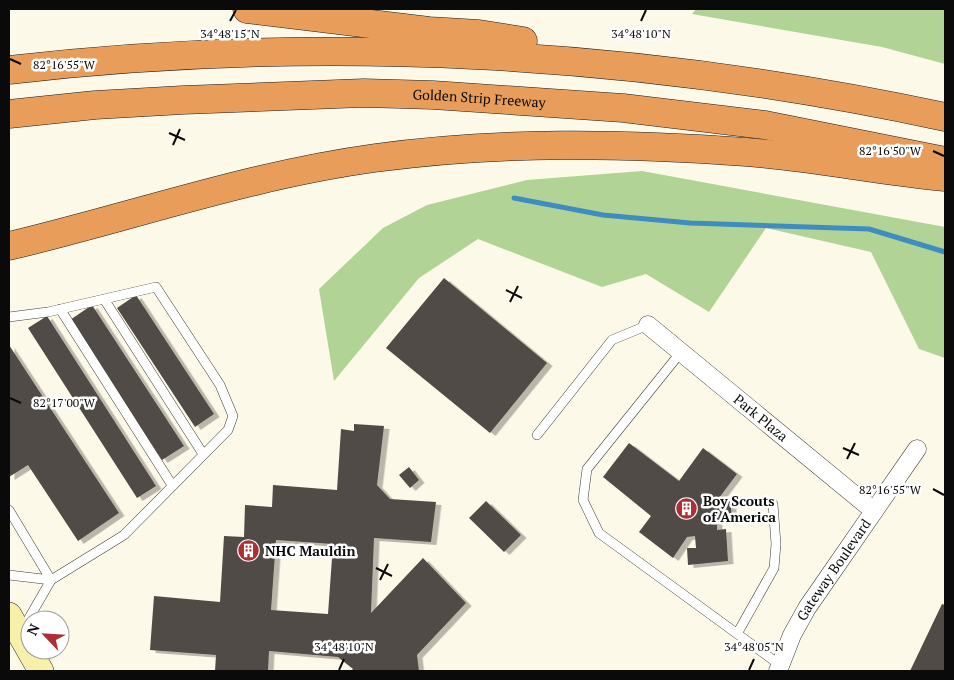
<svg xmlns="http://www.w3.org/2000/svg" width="954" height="680" viewBox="0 0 954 680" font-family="'PT Serif',serif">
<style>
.forest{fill:#b1d396}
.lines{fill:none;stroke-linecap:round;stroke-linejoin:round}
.stream{stroke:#3f8cc1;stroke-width:5}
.building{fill:#514b47;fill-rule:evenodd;filter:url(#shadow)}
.service-casing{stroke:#3d3d3d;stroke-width:10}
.minor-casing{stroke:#3d3d3d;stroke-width:19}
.secondary-casing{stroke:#2c2c2c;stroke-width:26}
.motorway-casing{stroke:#1b1b1b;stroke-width:29}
.service{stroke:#fff;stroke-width:9}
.minor{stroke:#fff;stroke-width:18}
.secondary{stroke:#f8f0a8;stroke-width:25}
.motorway{stroke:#e89d5b;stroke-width:28}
.ticks{fill:none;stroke:#0a0a0a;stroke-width:2}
.labels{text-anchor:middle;stroke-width:5;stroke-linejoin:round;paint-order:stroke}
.street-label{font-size:14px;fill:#0a0a0a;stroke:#fff}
.poi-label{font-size:14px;font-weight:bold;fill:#0a0a0a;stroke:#fff;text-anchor:start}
.ticks-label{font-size:12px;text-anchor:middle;fill:#0a0a0a;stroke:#fff;stroke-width:5;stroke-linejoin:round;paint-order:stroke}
</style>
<defs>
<filter id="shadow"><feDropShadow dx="5.5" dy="3" stdDeviation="0" flood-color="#0004"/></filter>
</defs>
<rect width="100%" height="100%" fill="#fdf9e8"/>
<path class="forest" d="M696,9H945V64L882,47L692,14Z
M642,171L945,227V358L919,349L871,252L766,228L709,312L646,274L602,287L478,239L419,278L334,381L319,289L383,228L427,205L527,180Z"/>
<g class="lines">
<path class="stream" d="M514,198L603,215L690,223L869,229L945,252"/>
</g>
<path class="building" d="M444,278L547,363L490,433L386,348Z
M136,295L214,414L195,427L117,308Z
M92,305L184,446L162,460L70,320Z
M47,316L156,486L137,498L28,328Z
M9,345L119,513L78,541L28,465L9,477Z
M354,424L384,426L377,485L390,499L436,502L431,542L374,538L371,613L423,558L466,603L417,655L419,671H351L353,669L338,657L269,651L268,671H215L216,655L150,650L154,596L220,602L224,536L244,537L245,505L272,507L273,485L337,490L341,429L354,431ZM276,540L333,544L328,614L271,610Z
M629,443L679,481L703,448L737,474L716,502L730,499L732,518L717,521V530L726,529L728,561L688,565L687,548H696L695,536L687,537L673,558L639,532L651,516L603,477Z
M409,467L419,480L410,488L399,475Z
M486,501L521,535L504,552L469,518Z
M942,604L945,605V671H910Z"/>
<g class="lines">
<defs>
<path id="service" d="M104,299L203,454
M60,309L172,485
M9,317L48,312L156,287L220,385L233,416L228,430L124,535L51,580L9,510
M681,352L587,469L583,500L599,533L780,665
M537,435L612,340L648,325
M9,575L51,580L21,632
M737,634L774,568L776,544L773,504"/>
<g id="minor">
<path id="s1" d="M648,325L874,511"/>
<path id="s2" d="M778,671L792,635L807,608L917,449"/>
</g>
<path id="secondary" d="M9,615L41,671"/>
<g id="motorway">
<path d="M247,9L429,31L479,34L523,41"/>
<path d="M9,70C321,34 638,51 945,117"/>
<path id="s3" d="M9,114L95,105L183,100L364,93L433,95L623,108L765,125L945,161"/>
<path d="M9,246C131,217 250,175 375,158C498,141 623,143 746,152C813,157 879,171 945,177"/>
</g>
</defs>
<use href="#service" class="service-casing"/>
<use href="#minor" class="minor-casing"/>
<use href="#secondary" class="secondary-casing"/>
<use href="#motorway" class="motorway-casing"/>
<use href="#service" class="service"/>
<use href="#minor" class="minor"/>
<use href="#secondary" class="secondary"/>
<use href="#motorway" class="motorway"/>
</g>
<path class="ticks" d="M230,21L236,10M641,21L646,10M10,59L21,64M169,133L185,140M173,145L180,129M933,151L944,156M506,290L522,298M510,302L518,286M10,398L21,403M843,448L859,455M847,459L855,443M933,489L944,495M376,568L392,576M380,580L388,564M339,670L344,659M749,670L754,659"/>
<defs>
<symbol id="building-disc" viewBox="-11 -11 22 22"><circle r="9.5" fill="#ad2e33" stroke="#fff"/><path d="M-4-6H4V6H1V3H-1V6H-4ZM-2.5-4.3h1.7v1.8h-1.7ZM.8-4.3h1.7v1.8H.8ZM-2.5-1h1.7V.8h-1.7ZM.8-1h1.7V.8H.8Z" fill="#fff"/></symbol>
</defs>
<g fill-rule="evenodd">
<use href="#building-disc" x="674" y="496" width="25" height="25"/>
<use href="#building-disc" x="236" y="538" width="25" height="25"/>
</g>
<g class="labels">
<g class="street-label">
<text dy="5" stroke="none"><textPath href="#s3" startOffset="471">Golden Strip Freeway</textPath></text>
<text dy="5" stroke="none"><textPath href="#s1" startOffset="146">Park Plaza</textPath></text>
<text dy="5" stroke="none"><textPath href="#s2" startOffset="116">Gateway Boulevard</textPath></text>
</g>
<g class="poi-label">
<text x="703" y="506">Boy Scouts<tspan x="703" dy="16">of America</tspan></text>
<text x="265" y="556">NHC Mauldin</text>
</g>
</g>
<g class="ticks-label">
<text x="230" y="38">34°48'15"N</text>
<text x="641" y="38">34°48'10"N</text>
<text x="64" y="69">82°16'55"W</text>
<text x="890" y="155">82°16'50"W</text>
<text x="64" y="407">82°17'00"W</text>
<text x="890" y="494">82°16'55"W</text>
<text x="344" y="651">34°48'10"N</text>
<text x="754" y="651">34°48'05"N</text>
</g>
<rect width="954" height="680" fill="none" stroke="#0a0a0a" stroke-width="20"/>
<g transform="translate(45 635) rotate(295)"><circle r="24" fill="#ffffff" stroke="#9d9d9d"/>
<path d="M0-4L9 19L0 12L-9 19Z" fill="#ad2e33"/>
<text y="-8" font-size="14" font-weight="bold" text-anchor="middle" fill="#0a0a0a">N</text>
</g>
</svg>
